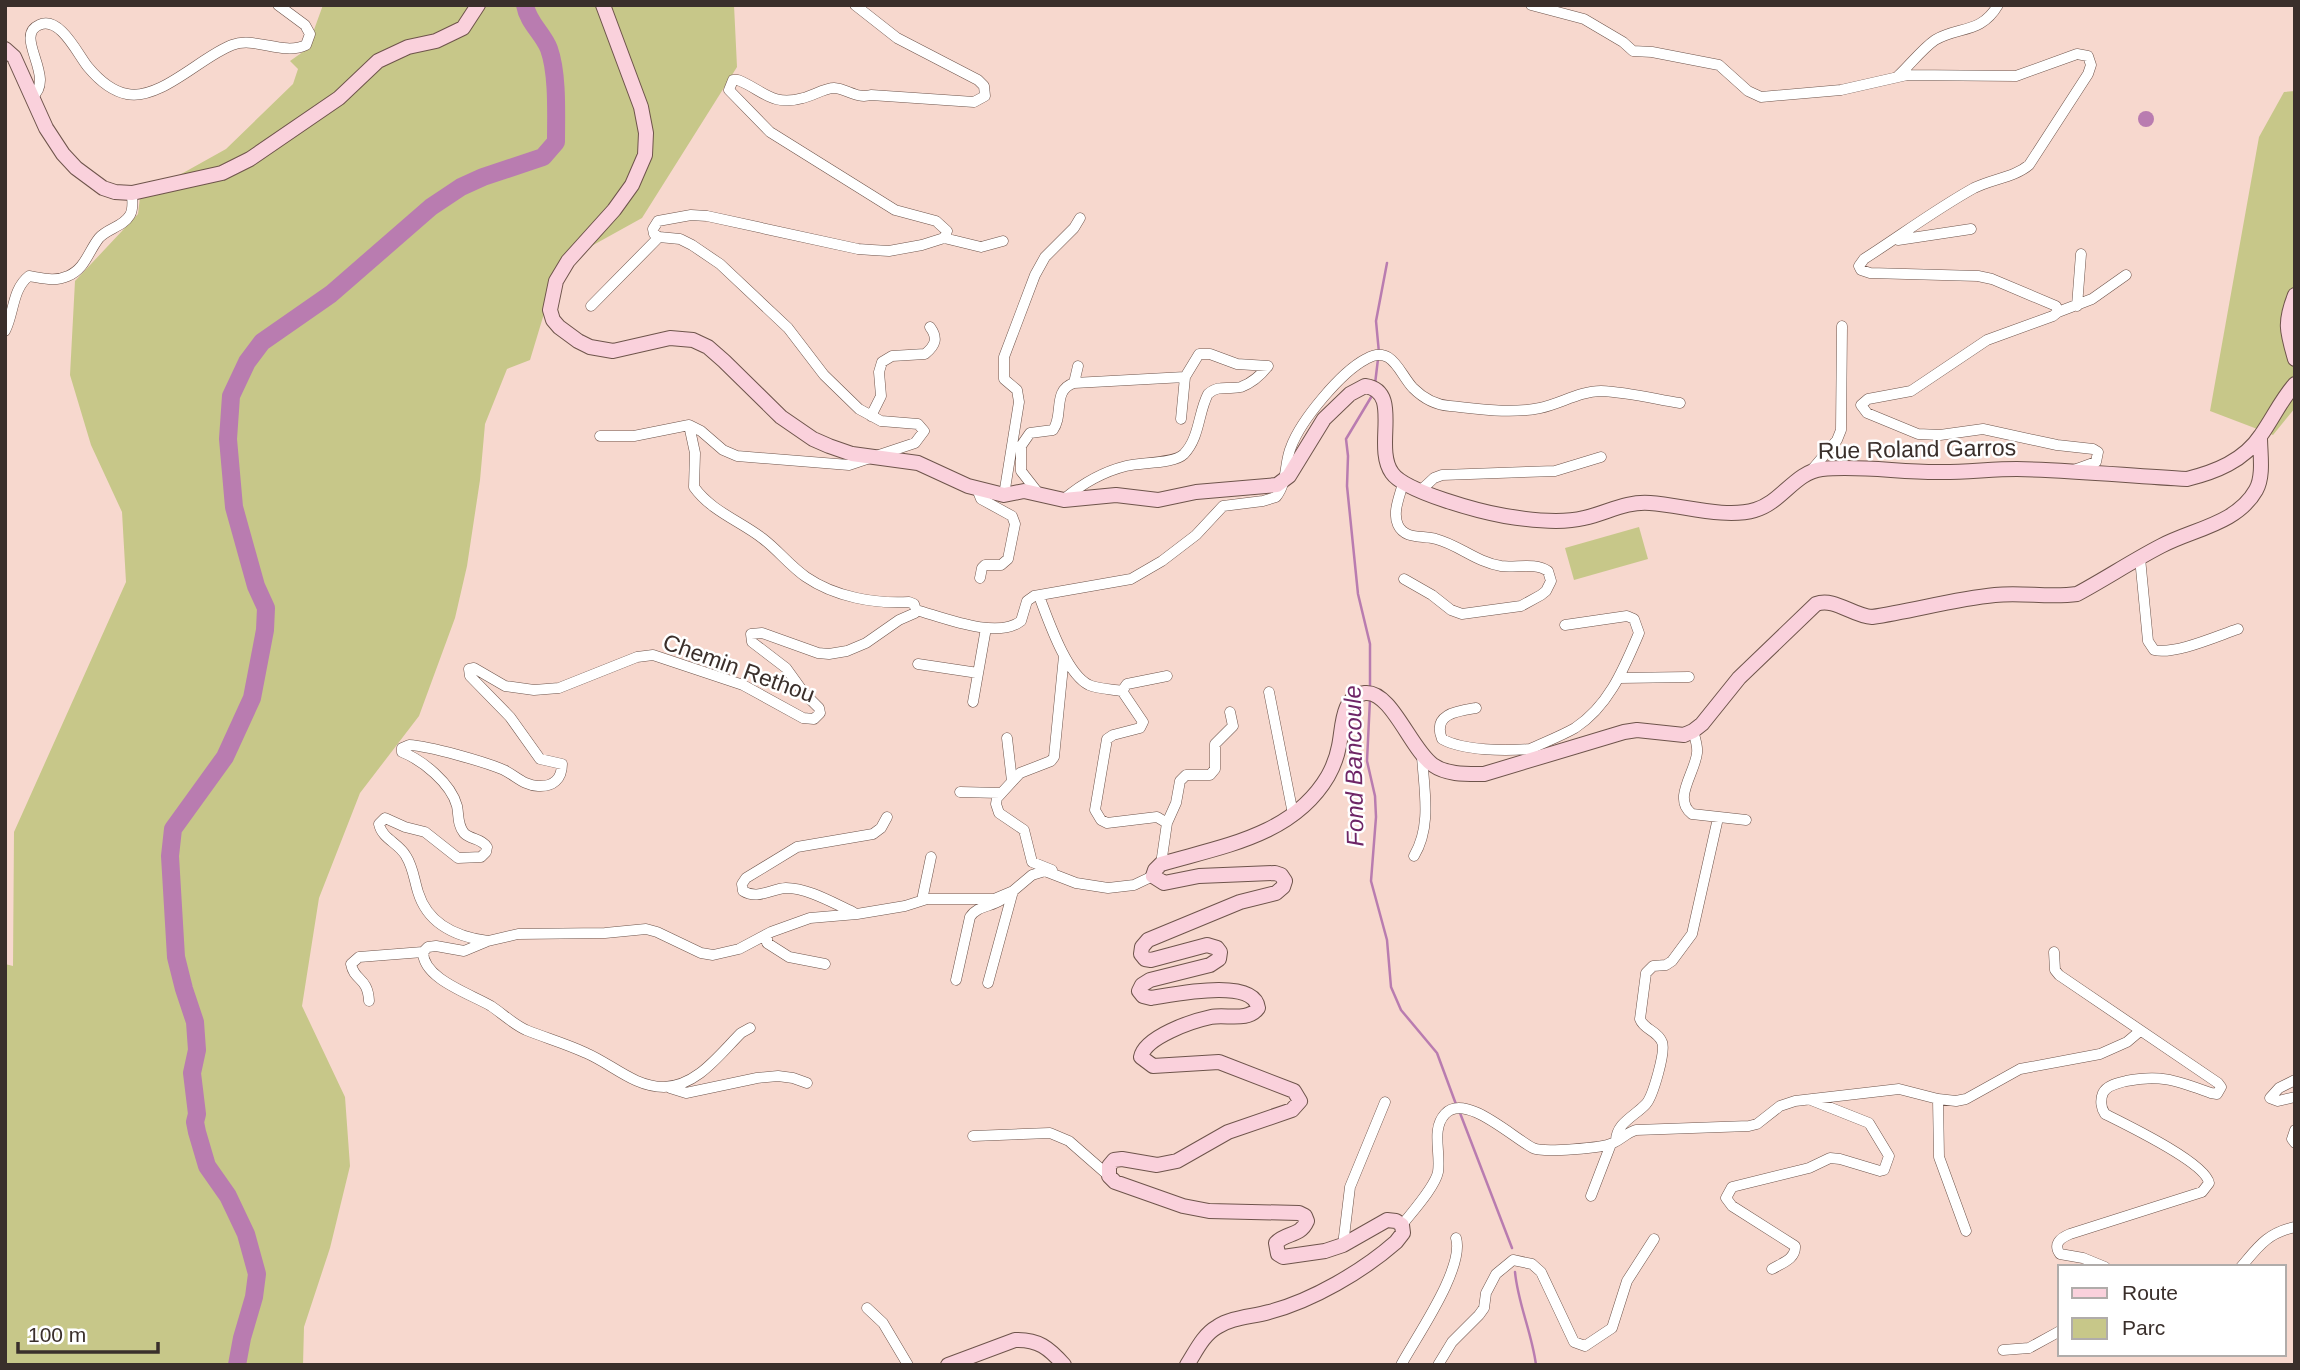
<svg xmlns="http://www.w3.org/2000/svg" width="2300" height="1370" viewBox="0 0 2300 1370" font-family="Arial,sans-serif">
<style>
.green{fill:#c7c789}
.water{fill:#b97cb0}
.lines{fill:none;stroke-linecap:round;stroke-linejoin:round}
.stream{stroke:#b97cb0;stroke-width:2.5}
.river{stroke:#b97cb0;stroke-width:18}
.street-casing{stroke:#6e544b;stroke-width:11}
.secondary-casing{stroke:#6e544b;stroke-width:16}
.street{stroke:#fff;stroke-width:10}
.secondary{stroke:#fad1dc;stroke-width:14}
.labels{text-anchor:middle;stroke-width:5;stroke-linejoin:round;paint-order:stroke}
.street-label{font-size:23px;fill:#3a2f2b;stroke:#fff}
.water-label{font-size:24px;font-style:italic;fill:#6e2566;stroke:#fff}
</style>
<rect width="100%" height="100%" fill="#f7d8ce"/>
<path class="green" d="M323,5H734L737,67L642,218L559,264L530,360L507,369L485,424L480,480L467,566L455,618L419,716L360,793L319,898L302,1006L345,1097L350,1166L330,1248L304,1327L303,1365H5V964L13,966L14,832L126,582L122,512L91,445L70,375L75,281L138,214L140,197L226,149L293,84L298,69L290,61L307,49Z
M2295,91V408L2273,435L2210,411L2259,137L2284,92Z
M1639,527L1648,559L1574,580L1565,548Z"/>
<path class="water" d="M2138 119a8 8 0 1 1 16 0a8 8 0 1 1-16 0Z"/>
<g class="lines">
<path class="stream" d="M1379,353L1376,321L1387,263
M1375,384L1378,359
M1370,688V644L1358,594L1347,486L1348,456L1346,439L1373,394
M1370,699L1367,761L1375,796L1376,817L1371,881L1387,940L1391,987L1401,1010L1437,1053L1457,1107
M1460,1113L1512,1248
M1515,1272C1518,1304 1532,1333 1536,1365"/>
<path class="river" d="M237,1365L242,1338L254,1297L257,1274L246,1234L228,1196L207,1166L197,1132L195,1122L197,1114L192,1073L197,1050L195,1022L184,989L176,957L170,856L173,829L225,757L252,698L265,630L266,608L256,586L234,507L228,439L231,396L247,362L262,342L331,294L431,207L461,187L483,177L543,157L556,142C556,115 558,74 549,49C543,33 528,23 525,5"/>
<defs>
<path id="street" d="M1531,5L1584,19L1623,42L1633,51L1652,52L1719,65L1748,91L1761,97L1841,90L1907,75L2016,76L2077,54L2088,56L2091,65L2088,74L2029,165C2015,177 1992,179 1974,188C1936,209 1900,236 1864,259L1859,266L1861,270L1870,273L1978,276L1992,279L2056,306L2058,312L2053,316L1987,340L1911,391L1868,399L1861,405L1867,413L1918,434L1940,435L1983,429L2057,445L2093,449L2098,452L2096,462L2074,470
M1898,76C1910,65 1922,49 1935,40C1959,26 1981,34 1998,5
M32,97C57,78 13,36 39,25C60,15 78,55 88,67C98,79 111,91 127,94C160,101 202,56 232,45C255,36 283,56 306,45L310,34L305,25L278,5
M944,238L981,247L1003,241
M1898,240L1971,229
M591,306L659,237
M2077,306L2081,254
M2058,312L2092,299L2126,275
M5,331C14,314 12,289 29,276C42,278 55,282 68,276C85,269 88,252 99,238C108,228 123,227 130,215C134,208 132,201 132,193
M871,416L881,396L879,372L882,362L892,356L925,354C936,345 938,338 930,327
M1181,419L1185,377
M600,436H634L689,425L701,431L723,450L737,456L849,465L915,443L924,431L918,424L881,421L859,409L824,375L788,328L720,264L692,245L680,239L659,237L654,234L653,229L658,221L691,215L707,216L858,249L872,250L889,251L922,245L944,238L947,231L936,221L895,210L770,132L729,90L733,80H738C763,90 772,107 803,98C812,96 825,88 834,88C848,89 856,99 871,95L974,102L985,96L984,86L978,80L897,38L855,5
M1810,472L1837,440L1841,430L1842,326
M1403,483C1400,496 1392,512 1398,525C1405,540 1423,535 1436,539C1459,545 1476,562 1501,566C1516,568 1535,562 1548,571L1551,581L1546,591L1541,595L1521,606L1462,614L1451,610L1432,595L1404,579
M977,489L981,499L1012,516L1015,524L1008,559L1001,565H985L982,568L980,578
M1420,491L1434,478L1442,475L1555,471L1601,457
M1039,494L1021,471V446L1030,433L1053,430C1064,415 1052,390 1074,383
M1004,495L1019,402L1017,390L1004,379V357L1035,275L1045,257L1074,228L1080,218
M1064,499C1083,483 1102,472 1126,466C1141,462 1174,464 1184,454C1200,437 1198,413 1208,394C1219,384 1229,390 1241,387C1252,383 1261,375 1268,366L1237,364L1210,354H1199L1185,377L1074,383L1078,366
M2140,558L2148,641L2154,650C2175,655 2217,636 2238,629
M1039,596C1048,619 1066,674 1089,685C1099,689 1111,689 1122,691L1143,722L1140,728L1113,735L1107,739L1095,810L1101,820L1107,823L1157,817L1167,823L1161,864
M916,610C942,617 997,640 1021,621L1027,601L1034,596L1131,579L1162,561L1196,535L1223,506L1263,501L1276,497C1288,482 1284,463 1291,447C1301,420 1341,372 1366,359C1392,344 1399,373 1413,388C1423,398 1436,405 1450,406C1480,409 1510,414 1540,408C1560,404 1580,391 1601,391C1627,392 1655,399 1680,403
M918,664L978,673
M1619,678L1689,677
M1122,691L1127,684L1167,676
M1269,692L1293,814
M973,702L986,628
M1476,708C1457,711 1432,714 1442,739C1464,751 1506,751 1530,749
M1693,731C1695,738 1698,746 1697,753C1695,773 1672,799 1692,814L1746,820
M1007,738L1012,781
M1532,759L1530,749C1545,742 1561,736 1575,728C1609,706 1624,668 1639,633L1634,619L1627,616L1565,625
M960,792L1000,793
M1167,823L1176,803L1180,781L1186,775H1210L1215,769V744L1233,726L1230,712
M1414,856C1432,826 1424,790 1422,756
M1052,870L1032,862L1024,830L999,813L996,804L997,798L1020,773L1051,761L1054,757L1064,656
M922,900L931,857
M853,912C833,903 808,888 786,888C770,889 758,900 743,891L742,884L746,878L797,847L873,834L881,828L887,817
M767,936V943L789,957L825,964
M488,941C457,937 428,925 418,892C414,879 413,867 406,856C399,843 382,839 379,824L385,818L405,827L425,832L458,858L481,857L486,852L487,847C481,838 471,840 464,833C457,824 459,815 457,806C451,783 422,760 402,752V748L409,745C430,746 485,762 504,770C516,776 525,786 538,786C553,787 562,779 562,764L540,759L510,717L470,676L469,669L474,668L505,686L534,690L559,688L637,657L653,655L743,685L803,718L814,719L820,713L819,708L804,693L786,668L752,642L751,634L762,633L818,653L829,654L847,651L866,643L899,620L915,613L916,610L914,604L909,602C875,604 835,597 806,577C790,566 778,550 762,538C740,521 711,511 694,487L695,453L689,425
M2054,952L2055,970L2059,975L2218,1083L2221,1087L2217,1094L2211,1093C2177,1081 2162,1074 2126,1081C2118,1083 2107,1085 2103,1093C2100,1100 2101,1108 2105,1114C2125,1124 2206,1163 2209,1183L2202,1192L2070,1234C2060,1238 2053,1244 2060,1254L2083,1258L2105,1267
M956,980L970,917C977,906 990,907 1001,900
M988,983L1013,891
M369,1001C368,977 354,981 351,964L359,957L423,952
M750,1028L741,1033C719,1055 697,1086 664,1087C634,1087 612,1064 586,1053C567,1044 546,1038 526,1030C513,1024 503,1014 491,1006C471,994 423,979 423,952L428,947L436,946L464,951L488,941L518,934L605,933L646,929L657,932L701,953L713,955L739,949L771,932L810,918L857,914L905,906L927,899H994L1013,891L1032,875L1045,871L1076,883L1108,888L1134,885L1153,876
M2295,1080L2279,1088L2270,1098L2278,1101L2295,1097
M670,1088L686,1093L757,1078L778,1076L793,1078L807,1083
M1938,1099L1939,1157L1966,1231
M2295,1130L2292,1139L2295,1143
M973,1136L1050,1133L1069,1141L1109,1176
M1616,1141C1616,1123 1635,1116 1646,1104C1653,1096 1666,1051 1662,1042C1657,1030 1644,1030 1640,1019L1646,973L1653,966L1666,965L1672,961L1692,934L1718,818
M1591,1196L1611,1144
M1402,1225C1412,1212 1435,1187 1438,1172C1441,1153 1431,1129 1445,1114C1465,1092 1513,1138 1533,1148C1543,1153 1603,1148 1613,1143C1622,1139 1626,1133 1636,1130L1749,1126L1757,1124L1780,1106L1795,1101L1899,1089L1938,1099L1956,1101L1966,1099L2020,1069L2100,1054L2127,1042L2140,1031
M1343,1245L1350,1187L1385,1102
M2241,1267C2258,1247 2267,1233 2295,1227
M1772,1269C1782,1263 1796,1259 1795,1246L1732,1206L1726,1198L1732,1187L1809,1168L1830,1158L1840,1159L1880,1171L1884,1170L1889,1156L1869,1123L1811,1100
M867,1308L883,1323L908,1365
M2003,1350L2029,1348L2060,1331
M1401,1365C1416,1337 1465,1268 1456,1238
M1438,1365L1452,1342L1479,1315L1484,1308L1486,1293L1496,1274L1513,1260L1532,1264L1541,1272L1574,1342L1585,1346L1612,1328L1627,1281L1654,1239"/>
<path id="secondary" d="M603,5L641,107L646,133L645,155L632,185L614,210L568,261L556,281L550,310L553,320L559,327L578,341L590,347L613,351L670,338L693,340L708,347L724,361L781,417L813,439L829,446L852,454L918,463L968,486L1004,495L1024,491L1064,500L1116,495L1158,500L1196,492L1277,485L1289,476L1324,419L1350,394L1365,386C1403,391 1373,447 1392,473C1405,492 1482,512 1505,516C1529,520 1560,524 1584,518C1607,513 1626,501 1650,503C1682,505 1725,519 1755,510C1781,503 1795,472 1822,469C1862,465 1903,473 1943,472C1968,472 1993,469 2017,469C2074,470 2130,476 2187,479C2215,472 2244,461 2261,435C2273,418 2281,400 2295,384
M5,49L14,57L46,128L63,154L76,168L103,188L115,192L132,193L222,173L250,159L339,98L378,61L408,47L436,41L463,28L478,5
M2295,295C2284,323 2287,331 2295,359
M948,1365L1015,1340C1038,1339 1049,1348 1064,1365
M1187,1365C1196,1351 1203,1335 1217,1327C1232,1317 1252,1317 1269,1312C1312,1301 1363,1271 1396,1242L1403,1233L1402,1225L1396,1221L1387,1220L1343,1245L1325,1251L1283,1257L1278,1254L1276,1243C1286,1232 1300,1237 1307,1221L1305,1216L1299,1213L1209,1211L1183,1206L1115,1182L1109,1176V1166L1114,1160L1122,1159L1157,1165L1177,1161L1228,1132L1292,1110L1300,1101L1294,1091L1219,1062L1153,1066L1141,1057C1145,1037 1192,1021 1211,1017C1226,1014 1248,1022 1258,1008C1254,977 1172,995 1151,998L1143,996L1139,991L1142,985L1150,980L1210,965L1219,959L1220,952L1217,948L1207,945L1151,960L1145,959L1141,954L1142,947L1148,940L1240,902L1276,893L1283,887L1285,881L1281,875L1275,873L1199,876L1164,883L1153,876L1155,870L1161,864C1222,846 1293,836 1328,776C1333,767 1337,757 1339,746C1343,728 1341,696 1365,693C1391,690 1411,750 1433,765C1447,775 1467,774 1484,774L1624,732L1637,730L1684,735L1693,731L1702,724L1739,678L1816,604C1834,597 1853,616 1872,617C1913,611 1954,599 1995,595C2022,592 2050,598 2077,594C2105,579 2132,561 2161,546C2193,529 2237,524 2256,490C2264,476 2260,453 2260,437"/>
</defs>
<use href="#street" class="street-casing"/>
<use href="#secondary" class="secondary-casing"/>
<use href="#street" class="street"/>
<use href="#secondary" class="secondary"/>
</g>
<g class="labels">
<g class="street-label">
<text transform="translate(1917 449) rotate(-1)" y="8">Rue Roland Garros</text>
<text transform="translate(739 668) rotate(20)" y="8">Chemin Rethou</text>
</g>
<g class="water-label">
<text transform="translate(1354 766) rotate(-91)" y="8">Fond Bancoule</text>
</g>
</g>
<rect width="2300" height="1370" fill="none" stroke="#3a2f2b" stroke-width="14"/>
<rect x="2058" y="1265" width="228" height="91" fill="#ffffff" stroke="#b0acaa" stroke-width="2"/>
<rect x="2072" y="1288" width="35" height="10" fill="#fad1dc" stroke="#b0acaa" stroke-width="2"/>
<text x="2122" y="1300" font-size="21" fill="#3a2f2b">Route</text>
<rect x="2072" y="1318" width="35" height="21" fill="#c7c789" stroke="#b0acaa" stroke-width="2"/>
<text x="2122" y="1335" font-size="21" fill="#3a2f2b">Parc</text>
<path d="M18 1342v10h140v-10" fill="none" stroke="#3a2f2b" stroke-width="3.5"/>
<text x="28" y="1342" font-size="21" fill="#3a2f2b" stroke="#ffffff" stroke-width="5" paint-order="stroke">100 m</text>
</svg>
